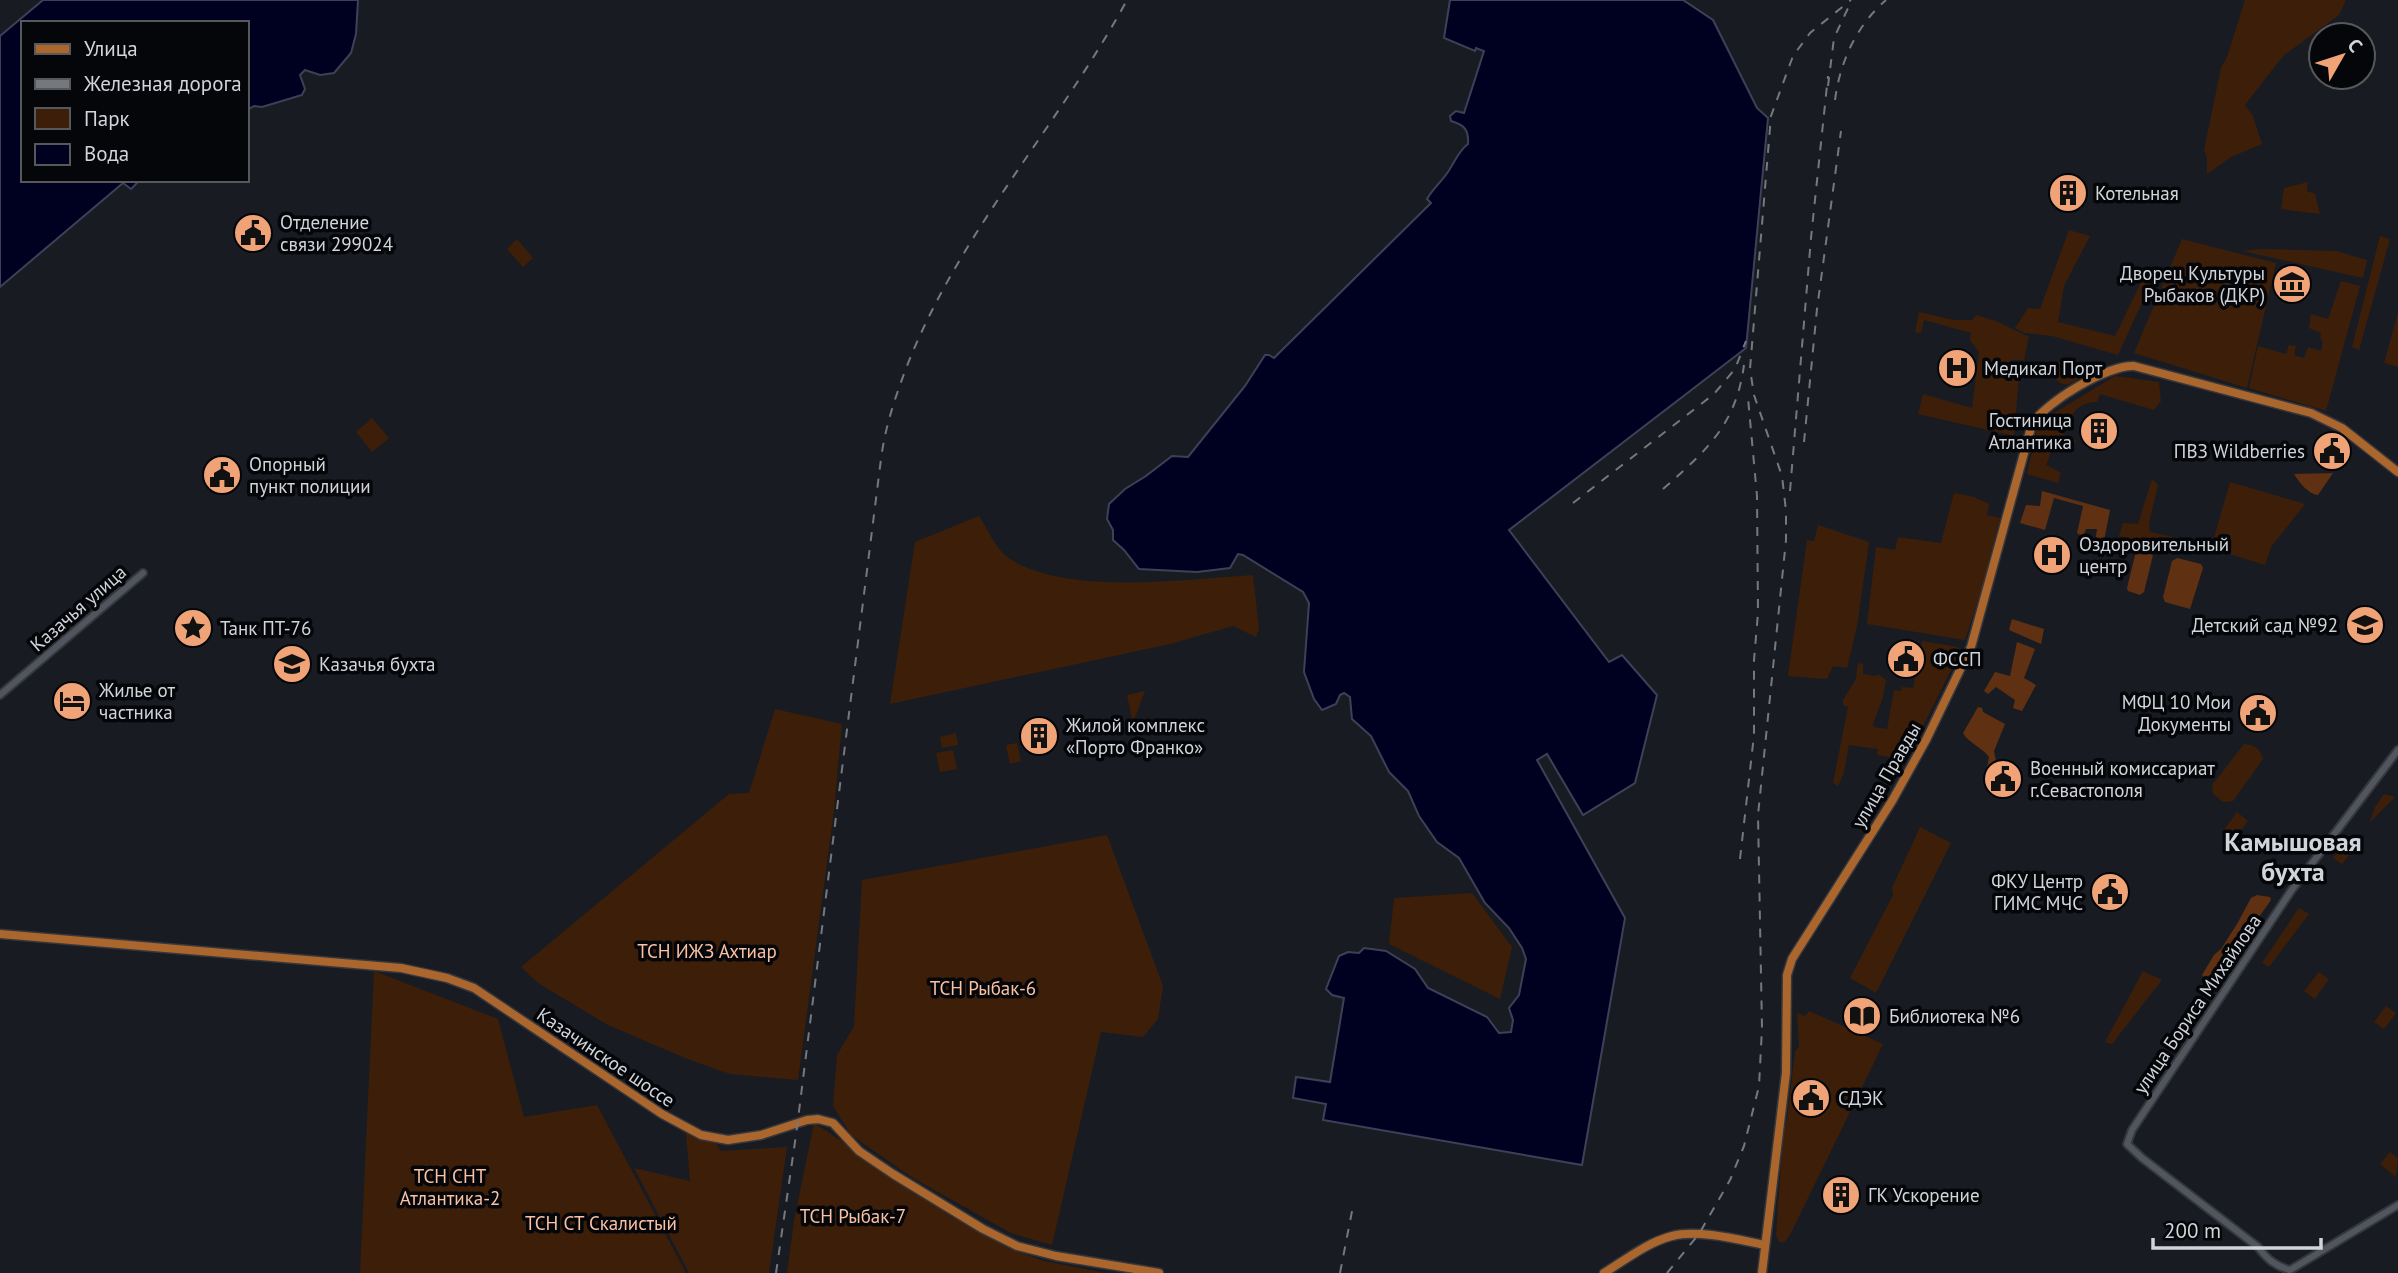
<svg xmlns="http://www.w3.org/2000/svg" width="2398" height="1273" viewBox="0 0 2398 1273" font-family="'PT Sans',sans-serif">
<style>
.green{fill:#3d1e09}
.forest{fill:#5f3011}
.water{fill:#000020;stroke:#3f4058;stroke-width:2}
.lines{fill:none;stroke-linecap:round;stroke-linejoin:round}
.minor-casing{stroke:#35373d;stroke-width:10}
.major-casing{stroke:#35373d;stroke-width:11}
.minor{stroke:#51565e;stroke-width:6}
.major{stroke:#aa662c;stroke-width:8}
.rail{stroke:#75797e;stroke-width:2;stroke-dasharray:9 9;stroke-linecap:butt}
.labels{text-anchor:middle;stroke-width:7;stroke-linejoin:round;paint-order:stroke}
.poi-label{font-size:19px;fill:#d1d4d9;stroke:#050609;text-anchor:start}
.street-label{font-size:19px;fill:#d1d4d9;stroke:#050609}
.park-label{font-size:19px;fill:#fac2a2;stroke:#050609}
.district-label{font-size:26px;font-weight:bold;fill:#d1d4d9;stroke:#050609}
</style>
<rect width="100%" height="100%" fill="#181c22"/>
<path class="green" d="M2245,0H2346L2339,15L2283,56L2245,105L2253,116L2262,144L2231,157L2207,174V158L2204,150L2221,68L2227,57Z
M2308,182L2307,191L2315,194L2320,214L2281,209L2284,188Z
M2069,230L2090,236L2064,286L2058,322L2115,336L2148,268L2156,272L2118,355L2052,336L2024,333L2015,328L2028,308L2040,309Z
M2380,236L2390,239L2359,350L2352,347Z
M517,239L533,258L523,267L507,249Z
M2182,239L2276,263L2247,388L2134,353Z
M2261,249L2336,251L2367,260L2363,278L2242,251Z
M2341,281L2360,286L2326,411L2249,388L2258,346L2286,354L2289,345L2296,346L2294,355L2304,358L2308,347L2321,351L2323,342L2320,338L2321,333L2309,328L2311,314L2328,319Z
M1919,312L1954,320H1972L1976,315L1996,321L2029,337L2024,360H2011L2013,372L2019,375L2014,436L1918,414L1923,394L1972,408L1979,352L1970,340L1971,333L1924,320L1921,333L1915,332Z
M2398,313V367L2384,363Z
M2073,359L2079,361L2082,372C2074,389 2055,389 2053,369L2058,363Z
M2115,376L2159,382L2161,401L2154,410L2100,394L2097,402C2077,401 2069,418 2062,434L2076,440L2070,450L2055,443L2046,465L2061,473L2058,483L2027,474L2037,428L2046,418Z
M372,418L389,438L372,452L356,432Z
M2152,479L2158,485L2149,523L2150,532L2177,538L2175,551L2119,536L2123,523L2138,524Z
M2230,482L2305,504L2271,547L2265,565L2211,548Z
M1954,493L1974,497L1989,504L1987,515L2000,518L1983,585L1965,640L1867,624L1876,547L1895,550L1898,537L1941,543Z
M979,516C987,528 995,547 1006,556C1060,597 1187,579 1253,575L1259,628L1256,637L1233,626L1170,644L890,704L915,542Z
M1818,525L1869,542L1857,626L1847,668L1833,666L1827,679L1788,676L1807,540L1814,541Z
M1922,641L1957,647L1961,650L1902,768L1895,758L1877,755L1878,749L1849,745L1844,772L1838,786L1833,783L1848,707L1843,705V700L1856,679L1858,663L1863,664V674L1876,676L1878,674L1886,680L1883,697L1873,724L1874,727L1887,729L1894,690L1901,691L1902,687L1913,688Z
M1145,691L1134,720L1132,719L1127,695Z
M775,709L842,724L834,810L798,1080L730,1074L685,1058L608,1025L538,983L521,967L729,794L749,793Z
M956,733L958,745L942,748L940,737Z
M1017,743L1021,761L1010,764L1006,745Z
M2244,744C2255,745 2260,748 2263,759L2233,801L2223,802L2213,794L2212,785Z
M953,750L957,769L940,772L936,753Z
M2384,794L2395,797L2370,822L2375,807Z
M2237,812L2248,821L2234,839L2223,831Z
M1920,827L1951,843L1876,993L1850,978L1893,895L1892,888Z
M1107,835L1163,986L1158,1019L1143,1037L1101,1032L1052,1245L1011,1233L913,1178L851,1135L833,1106L837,1055L854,1026L862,880Z
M2343,845L2355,847L2342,864L2333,858Z
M1472,893L1512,947L1500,999L1389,944L1394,898Z
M2299,908L2309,914L2269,967L2262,963Z
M374,971L498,1019L524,1117L597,1105L686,1273H360Z
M2143,971L2162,980L2112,1044L2105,1042Z
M2319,972L2329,979L2315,999L2304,991Z
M2386,1006L2396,1013L2384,1029L2374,1022Z
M1809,1011L1883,1044L1791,1233L1785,1242H1779L1776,1235L1783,1137L1787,1119L1795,1052L1799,1046L1797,1013L1805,1016Z
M814,1123L1007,1248L1044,1261L1105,1273H787L794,1221Z
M686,1133L715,1141L721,1151L787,1147L769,1273H689L634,1168L690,1181Z
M2390,1152L2398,1158L2396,1177L2380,1164Z"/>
<path class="forest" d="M2333,473L2318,495C2308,494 2299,482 2294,474Z
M2042,491L2110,510L2103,546L2095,543L2097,529H2086L2083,537L2077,533L2083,506L2054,498L2045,530L2020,523L2026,505L2040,506Z
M2143,548L2151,550L2153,555L2144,592L2140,595L2128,591L2127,588L2136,551Z
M2177,558L2201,564L2203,568L2190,609L2165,602L2163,597L2172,561Z
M2012,619L2044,629L2041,644L2009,630Z
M2017,642L2035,649L2024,678L2036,685L2022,711L2013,708L2015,700L1996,687L1988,694L1984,691L1995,672L2010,676Z
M1978,707L1982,708L1983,712L2005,724L1994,751L1996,761L1990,771L1987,768L1989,757C1982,747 1968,743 1963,733Z
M2257,895L2270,897L2271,900L2210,986L2202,975L2214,955L2221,949L2237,924L2251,898Z"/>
<path class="water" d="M43,0H358L356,34L351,53L334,73L320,75L305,70L300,75L305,89L302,95L262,107L254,106L247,110V23H23V180L138,182L131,189L123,183L0,287V36Z
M1450,0H1683L1713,20L1757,108L1768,118L1746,348L1509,530L1609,662L1622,655L1657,695L1635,783L1583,815L1547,754L1537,760L1625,918L1582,1165L1323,1120L1326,1104L1293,1098L1296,1077L1330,1082L1344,998L1332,995L1326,989L1339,956L1348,952L1359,953L1364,948L1386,951L1415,969L1428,988L1487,1017L1499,1033L1511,1032L1513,1020L1509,1008L1519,995L1526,959L1522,948L1509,928L1485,903L1459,858L1437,842L1419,816L1408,791L1389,772L1371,736L1352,719L1350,697L1344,693L1340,695L1336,704L1322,710L1314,699L1304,672L1309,603L1303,592L1243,555L1238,554L1230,568L1197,572L1139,569L1124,550L1113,540V530L1107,519L1109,504L1125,489L1146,476L1172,456L1188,457L1245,386L1265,355H1269L1274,358L1431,203L1427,199C1432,190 1439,184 1445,176C1454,165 1457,152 1468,144C1469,129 1464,125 1451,121L1450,116L1456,111L1464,113L1484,51L1476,48L1475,51L1444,38Z
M2233,267L2247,271L2242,288L2228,284Z"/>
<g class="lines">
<defs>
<path id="minor" d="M0,695L143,573
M2398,750L2291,891L2132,1130L2127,1144L2142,1158L2258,1247C2267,1259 2275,1266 2290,1270L2398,1205"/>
<path id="major" d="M0,934L401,968L447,978L474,988L662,1114L701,1135L728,1140L761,1135L807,1120L818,1119L833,1123L859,1151L893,1174L983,1229L1017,1246L1056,1256L1159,1273
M1604,1273C1625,1260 1648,1242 1672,1236C1698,1229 1740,1240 1765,1245
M1762,1273L1786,1073L1787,975L1792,959L1892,801L1926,740L1971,647L2032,424C2046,402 2107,365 2134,366L2311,413L2342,428L2398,472"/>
</defs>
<use href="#minor" class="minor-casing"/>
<use href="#major" class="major-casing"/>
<use href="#minor" class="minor"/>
<use href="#major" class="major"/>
<path class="rail" d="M1828,86L1834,38L1849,6
M1835,100C1840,62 1856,26 1886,0
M1804,442L1817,309L1841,131
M1663,489C1706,451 1736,425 1744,365
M1790,491L1811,238L1828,76
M1573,503L1714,394L1735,369L1746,341
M1740,859L1754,735V660L1758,613L1757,496L1748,398
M776,1273L796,1135L881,459C885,428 894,401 905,371C957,235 1058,127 1127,0
M1340,1273L1353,1206
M1667,1273L1699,1234L1730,1180L1744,1146L1759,1086L1762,1028L1758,815L1786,540V511L1782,476L1754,395L1750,369L1771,116L1793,56L1810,33L1851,0"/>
</g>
<defs>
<symbol id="building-disc" viewBox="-11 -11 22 22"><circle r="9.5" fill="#efa376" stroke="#050609"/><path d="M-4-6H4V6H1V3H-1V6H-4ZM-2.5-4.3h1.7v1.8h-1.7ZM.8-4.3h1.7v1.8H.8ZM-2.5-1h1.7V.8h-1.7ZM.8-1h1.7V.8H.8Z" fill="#111"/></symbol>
<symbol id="civic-disc" viewBox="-11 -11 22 22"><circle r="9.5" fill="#efa376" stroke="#050609"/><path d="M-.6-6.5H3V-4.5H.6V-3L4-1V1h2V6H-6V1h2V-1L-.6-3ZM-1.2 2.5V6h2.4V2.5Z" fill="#111"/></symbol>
<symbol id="museum-disc" viewBox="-11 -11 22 22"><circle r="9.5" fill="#efa376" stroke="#050609"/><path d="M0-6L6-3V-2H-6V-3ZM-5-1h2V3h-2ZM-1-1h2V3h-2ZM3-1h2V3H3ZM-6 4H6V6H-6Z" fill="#111"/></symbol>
<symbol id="hospital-disc" viewBox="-11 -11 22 22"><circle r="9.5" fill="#efa376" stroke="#050609"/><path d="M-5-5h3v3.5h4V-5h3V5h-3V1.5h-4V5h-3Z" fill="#111"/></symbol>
<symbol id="school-disc" viewBox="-11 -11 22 22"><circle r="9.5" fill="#efa376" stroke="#050609"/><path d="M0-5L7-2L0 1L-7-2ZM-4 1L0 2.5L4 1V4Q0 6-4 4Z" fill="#111"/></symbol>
<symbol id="sight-disc" viewBox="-11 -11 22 22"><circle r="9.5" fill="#efa376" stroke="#050609"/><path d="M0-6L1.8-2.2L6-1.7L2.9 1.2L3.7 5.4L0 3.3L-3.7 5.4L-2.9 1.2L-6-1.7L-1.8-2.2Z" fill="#111"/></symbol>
<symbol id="hotel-disc" viewBox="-11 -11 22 22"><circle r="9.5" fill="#efa376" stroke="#050609"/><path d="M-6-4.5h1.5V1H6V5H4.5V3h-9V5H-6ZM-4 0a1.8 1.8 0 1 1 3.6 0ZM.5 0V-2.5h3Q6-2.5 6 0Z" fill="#111"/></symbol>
<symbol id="library-disc" viewBox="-11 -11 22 22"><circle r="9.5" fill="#efa376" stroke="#050609"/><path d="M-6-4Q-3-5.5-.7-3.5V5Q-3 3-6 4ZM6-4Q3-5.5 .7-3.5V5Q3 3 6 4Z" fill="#111"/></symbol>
</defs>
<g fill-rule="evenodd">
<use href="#building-disc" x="2046" y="171" width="44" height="44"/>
<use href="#civic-disc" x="231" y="211" width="44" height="44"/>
<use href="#museum-disc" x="2270" y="262" width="44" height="44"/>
<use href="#hospital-disc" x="1935" y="346" width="44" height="44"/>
<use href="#building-disc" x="2077" y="409" width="44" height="44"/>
<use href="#civic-disc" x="2310" y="429" width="44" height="44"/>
<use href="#civic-disc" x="200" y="453" width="44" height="44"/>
<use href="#hospital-disc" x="2030" y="533" width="44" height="44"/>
<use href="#school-disc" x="2343" y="603" width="44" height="44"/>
<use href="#sight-disc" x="171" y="606" width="44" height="44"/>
<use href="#civic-disc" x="1884" y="637" width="44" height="44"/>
<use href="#school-disc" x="270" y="642" width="44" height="44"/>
<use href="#hotel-disc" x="50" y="679" width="44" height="44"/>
<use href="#civic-disc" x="2236" y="691" width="44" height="44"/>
<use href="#building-disc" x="1017" y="714" width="44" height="44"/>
<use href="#civic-disc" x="1981" y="757" width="44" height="44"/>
<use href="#civic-disc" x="2088" y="870" width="44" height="44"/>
<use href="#library-disc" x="1840" y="994" width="44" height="44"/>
<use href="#civic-disc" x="1789" y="1076" width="44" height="44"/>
<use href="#building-disc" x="1819" y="1173" width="44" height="44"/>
</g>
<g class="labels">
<g class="poi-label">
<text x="2095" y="200">Котельная</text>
<text x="280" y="229">Отделение<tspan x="280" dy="22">связи 299024</tspan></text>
<text x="2265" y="280" text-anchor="end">Дворец Культуры<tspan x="2265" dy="22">Рыбаков (ДКР)</tspan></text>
<text x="1984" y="375">Медикал Порт</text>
<text x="2072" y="427" text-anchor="end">Гостиница<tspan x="2072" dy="22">Атлантика</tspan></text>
<text x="2305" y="458" text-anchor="end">ПВЗ Wildberries</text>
<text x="249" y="471">Опорный<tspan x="249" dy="22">пункт полиции</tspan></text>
<text x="2079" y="551">Оздоровительный<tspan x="2079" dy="22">центр</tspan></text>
<text x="2338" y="632" text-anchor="end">Детский сад №92</text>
<text x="220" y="635">Танк ПТ-76</text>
<text x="1933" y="666">ФССП</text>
<text x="319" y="671">Казачья бухта</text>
<text x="99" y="697">Жилье от<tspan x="99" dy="22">частника</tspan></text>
<text x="2231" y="709" text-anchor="end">МФЦ 10 Мои<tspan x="2231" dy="22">Документы</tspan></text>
<text x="1066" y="732">Жилой комплекс<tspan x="1066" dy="22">«Порто Франко»</tspan></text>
<text x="2030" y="775">Военный комиссариат<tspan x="2030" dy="22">г.Севастополя</tspan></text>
<text x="2083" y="888" text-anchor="end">ФКУ Центр<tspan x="2083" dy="22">ГИМС МЧС</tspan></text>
<text x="1889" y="1023">Библиотека №6</text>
<text x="1838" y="1105">СДЭК</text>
<text x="1868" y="1202">ГК Ускорение</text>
</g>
<g class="street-label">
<text transform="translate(78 608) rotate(-41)" y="7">Казачья улица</text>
<text transform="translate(1886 775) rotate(-60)" y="7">улица Правды</text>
<text transform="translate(2197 1004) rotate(-56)" y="7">улица Бориса Михайлова</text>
<text transform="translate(606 1057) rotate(34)" y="7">Казачинское шоссе</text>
</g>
<g class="park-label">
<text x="707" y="958">ТСН ИЖЗ Ахтиар</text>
<text x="983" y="995">ТСН Рыбак-6</text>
<text x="450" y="1183">ТСН СНТ<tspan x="450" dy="22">Атлантика-2</tspan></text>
<text x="853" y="1223">ТСН Рыбак-7</text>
<text x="601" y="1230">ТСН СТ Скалистый</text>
</g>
<g class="district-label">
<text x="2293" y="851">Камышовая<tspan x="2293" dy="30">бухта</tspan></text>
</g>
</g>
<rect x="21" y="21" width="228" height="161" fill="#050609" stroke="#57585c" stroke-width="2"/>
<rect x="35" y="44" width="35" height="10" fill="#aa662c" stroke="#57585c" stroke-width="2"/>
<text x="84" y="56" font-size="21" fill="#d1d4d9">Улица</text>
<rect x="35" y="79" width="35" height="10" fill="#75797e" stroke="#57585c" stroke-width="2"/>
<text x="84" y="91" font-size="21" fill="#d1d4d9">Железная дорога</text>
<rect x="35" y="108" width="35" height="21" fill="#3d1e09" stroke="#57585c" stroke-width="2"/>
<text x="84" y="126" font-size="21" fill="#d1d4d9">Парк</text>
<rect x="35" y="144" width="35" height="21" fill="#000020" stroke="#57585c" stroke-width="2"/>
<text x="84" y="161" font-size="21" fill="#d1d4d9">Вода</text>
<g transform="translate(2342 56) rotate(51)"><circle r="33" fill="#050609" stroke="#57585c" stroke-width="2"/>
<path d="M0-5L12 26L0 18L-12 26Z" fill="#efa376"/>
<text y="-10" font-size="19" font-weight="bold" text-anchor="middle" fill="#d1d4d9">С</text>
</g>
<path d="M2153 1238v10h168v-10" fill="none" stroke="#d1d4d9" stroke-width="3.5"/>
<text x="2164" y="1238" font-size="21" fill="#d1d4d9" stroke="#050609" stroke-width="5" paint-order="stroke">200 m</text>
</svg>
